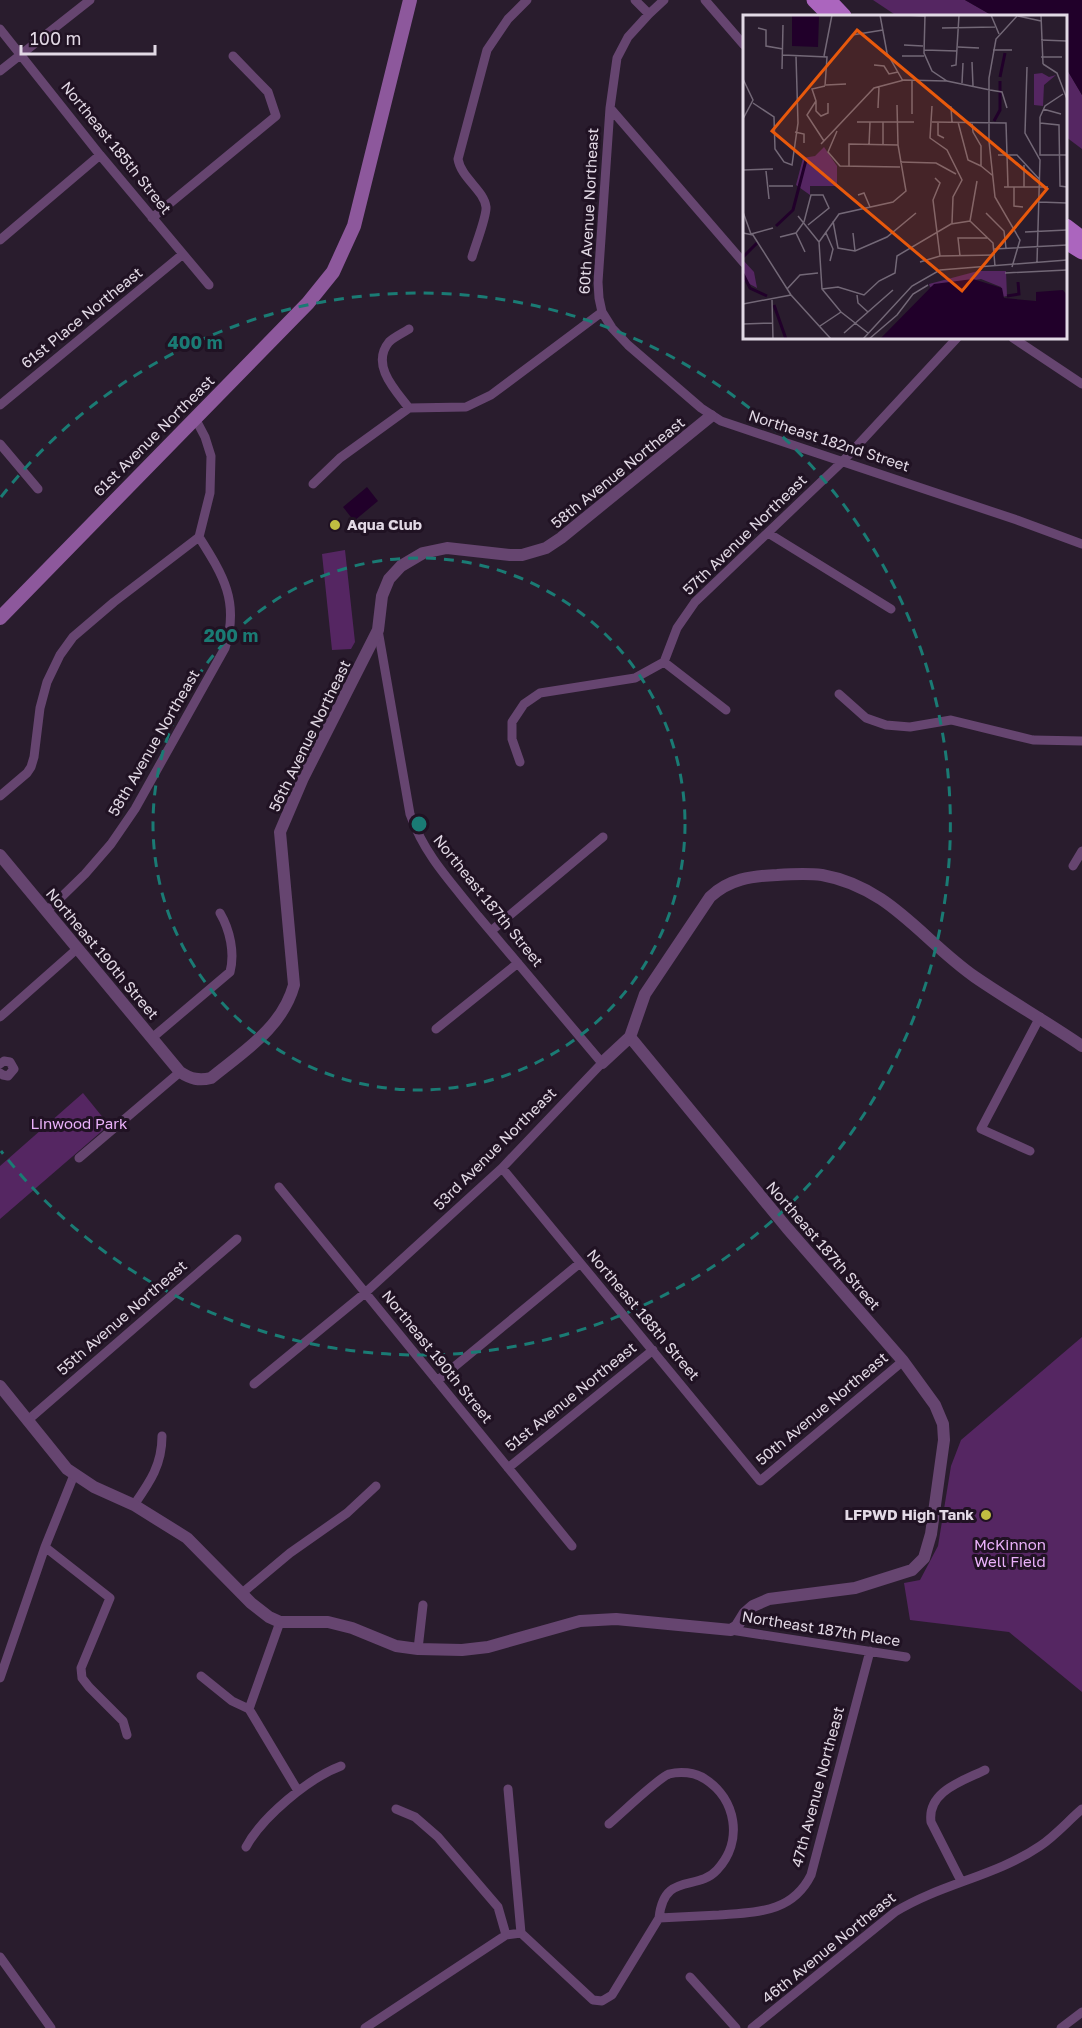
<svg xmlns="http://www.w3.org/2000/svg" width="1082" height="2028" viewBox="0 0 1082 2028" font-family="'Golos Text',sans-serif">
<style>
.green{fill:#552662}
.water{fill:#21002a}
.lines{fill:none;stroke-linecap:round;stroke-linejoin:round}
.minor{stroke:#664570;stroke-width:9}
.tertiary{stroke:#664570;stroke-width:12}
.secondary{stroke:#8d589c;stroke-width:14}
.primary{stroke:#ab65be;stroke-width:15}
.ring{fill:none;stroke:#1a7b74;stroke-width:3;stroke-dasharray:10 8}
.poi-dot{fill:#c0be41;stroke:#201223;stroke-width:2}
.labels{text-anchor:middle;stroke-width:6;stroke-linejoin:round;paint-order:stroke}
.street-label{font-size:15px;fill:#e2d9e5;stroke:#201223}
.poi-label{font-size:15px;font-weight:bold;fill:#e2d9e5;stroke:#201223;text-anchor:start}
.park-label{font-size:15px;fill:#eab1fa;stroke:#201223}
.inset-river{fill:none;stroke:#21002a;stroke-width:3}
.inset-road{fill:none;stroke:#736877;stroke-width:1.5}
.view{fill:#e8590c;fill-opacity:0.15;stroke:#e8590c;stroke-width:3}
.inset-edge{fill:none;stroke:#e2d9e5;stroke-width:3}
.centre{fill:#1a7b74;stroke:#201223;stroke-width:3}
.ring-label{font-size:18px;text-anchor:middle;font-weight:bold;fill:#1a7b74;stroke:#201223;stroke-width:6;stroke-linejoin:round;paint-order:stroke}
</style>
<rect width="100%" height="100%" fill="#291c2d"/>
<path class="green" d="M873,0H965L993,16H897Z
M1066,68L1082,95V149L1066,137Z
M345,550L355,642L351,649L332,650L322,554Z
M83,1093L109,1125L0,1219V1166Z
M1082,1337V1692L1009,1632L910,1620L904,1583L920,1580L938,1546L951,1466L961,1440Z"/>
<path class="water" d="M965,0H1082V95L1066,68V16H993Z
M367,487L378,501L354,521L343,507Z"/>
<g class="lines">
<path class="minor" d="M635,0L649,14
M664,0L649,14L628,37L617,58L610,108L598,282L599,298L602,312L612,328L628,345L701,408L721,421L1017,520L1082,544
M705,0L744,45
M0,29L100,155L209,285
M0,71L90,0
M610,108L744,263
M152,218L276,116L268,92L233,56
M0,240L100,155
M472,257C475,246 487,216 486,207C484,190 461,178 458,159L487,50L508,19L527,0
M409,329C403,333 394,337 389,342C370,365 396,391 409,408
M1013,338L1082,384
M0,405L183,254
M0,444L38,489
M313,484L340,458L409,408L466,407L491,395L602,312
M768,533L891,609
M664,662L726,710
M839,694L866,718L886,725L910,727L951,720L1033,740L1082,741
M520,762L512,739V722L524,704L540,693L635,678L664,662L677,628L695,602L843,461L957,338
M0,796L27,773L31,767L34,757L40,708L47,682L60,655L73,637L114,602L199,537L210,493L211,456L205,437L195,418
M1073,866L1082,851
M47,911L85,874L111,844L135,809L225,648C240,602 223,575 199,537
M491,931L603,837
M0,1017L78,948
M436,1029L518,963
M152,1038L230,972C235,953 230,930 220,913
M0,1064L4,1061L10,1062L14,1069L8,1076L3,1075L0,1073
M1030,1151L981,1129L1040,1017
M79,1158L180,1072
M502,1168L760,1481L903,1361
M279,1187L572,1546
M437,1381L580,1263
M254,1384L365,1293L502,1168L602,1063C561,1014 519,965 478,916C451,882 425,856 410,814L378,630
M28,1420L237,1239
M508,1468L653,1350
M134,1505C150,1482 162,1465 162,1436
M45,1547L110,1598L81,1668L82,1678L89,1687L123,1721L127,1735
M241,1594L290,1553L347,1513L376,1486
M731,1630L906,1657
M418,1649L423,1605
M201,1676L232,1701L249,1709L298,1791
M0,1678L45,1547L74,1475
M249,1709L280,1622
M508,1789L521,1933
M396,1809L415,1817L438,1837L498,1907L506,1935
M609,1824C621,1814 658,1778 669,1774C680,1771 695,1772 705,1779C736,1799 744,1841 717,1870C697,1892 664,1871 659,1918
M246,1847C262,1817 309,1778 341,1766
M961,1881L931,1822C927,1791 963,1781 985,1770
M521,1933L593,2000L602,2001L612,1995L659,1918C679,1917 699,1916 719,1915C757,1912 792,1913 811,1875L870,1651
M0,1957L51,2028
M690,1977L736,2028
M365,2028L506,1935L521,1933
M752,2028L895,1912C940,1884 996,1876 1040,1846C1055,1836 1068,1821 1082,1809
M1061,2028L1082,2012"/>
<path class="tertiary" d="M0,855L180,1072C191,1079 199,1081 211,1078C244,1051 282,1028 294,985L280,832L303,778L378,630L382,596L389,579L401,566L423,553L447,548L510,555H522L546,548L561,538L711,416
M602,1063L630,1037L645,994L710,897C729,879 751,876 777,875C791,874 807,873 822,875C890,887 922,940 975,977C1010,1001 1047,1022 1082,1046
M0,1386L67,1469L94,1487L134,1505L187,1538L251,1603L269,1617L280,1622H328L352,1628L396,1646L418,1649L462,1650L488,1647L580,1621L616,1619L731,1630L737,1626L745,1613L753,1606L769,1599L855,1588L912,1570L924,1558L931,1534L944,1440L943,1424L935,1405L903,1361L787,1228L630,1037"/>
<path class="secondary" d="M0,618L308,303L333,272L354,226L410,0"/>
<path class="primary" d="M814,0L830,16
M829,0L844,16
M1066,226L1082,238
M1066,242L1082,252"/>
</g>
<g class="ring">
<circle cx="419" cy="824" r="266"/>
<path d="M1 497A531 531 0 1 1 1 1151"/>
</g>
<g class="poi-dot">
<circle cx="335" cy="525" r="6"/>
<circle cx="986" cy="1515" r="6"/>
</g>
<g class="labels">
<g class="street-label">
<text transform="translate(116 148) rotate(51)" y="5">Northeast 185th Street</text>
<text transform="translate(589 211) rotate(-87)" y="5">60th Avenue Northeast</text>
<text transform="translate(82 318) rotate(-39)" y="5">61st Place Northeast</text>
<text transform="translate(154 436) rotate(-45)" y="5">61st Avenue Northeast</text>
<text transform="translate(829 441) rotate(18)" y="5">Northeast 182nd Street</text>
<text transform="translate(618 473) rotate(-39)" y="5">58th Avenue Northeast</text>
<text transform="translate(745 535) rotate(-44)" y="5">57th Avenue Northeast</text>
<text transform="translate(310 736) rotate(-64)" y="5">56th Avenue Northeast</text>
<text transform="translate(154 743) rotate(-60)" y="5">58th Avenue Northeast</text>
<text transform="translate(488 901) rotate(51)" y="5">Northeast 187th Street</text>
<text transform="translate(102 954) rotate(50)" y="5">Northeast 190th Street</text>
<text transform="translate(495 1149) rotate(-45)" y="5">53rd Avenue Northeast</text>
<text transform="translate(823 1246) rotate(49)" y="5">Northeast 187th Street</text>
<text transform="translate(643 1315) rotate(50)" y="5">Northeast 188th Street</text>
<text transform="translate(122 1318) rotate(-41)" y="5">55th Avenue Northeast</text>
<text transform="translate(437 1357) rotate(51)" y="5">Northeast 190th Street</text>
<text transform="translate(571 1397) rotate(-39)" y="5">51st Avenue Northeast</text>
<text transform="translate(822 1409) rotate(-40)" y="5">50th Avenue Northeast</text>
<text transform="translate(821 1629) rotate(9)" y="5">Northeast 187th Place</text>
<text transform="translate(818 1787) rotate(-75)" y="5">47th Avenue Northeast</text>
<text transform="translate(829 1948) rotate(-39)" y="5">46th Avenue Northeast</text>
</g>
<g class="poi-label">
<text x="347" y="530">Aqua Club</text>
<text x="974" y="1520" text-anchor="end">LFPWD High Tank</text>
</g>
<g class="park-label">
<text x="79" y="1129">Linwood Park</text>
<text x="1010" y="1550">McKinnon<tspan x="1010" dy="17">Well Field</tspan></text>
</g>
</g>
<g transform="translate(743 15)">
<rect width="324" height="324" fill="#291c2d"/>
<path d="M299,58L306,62L313,60L301,70L300,91L291,90V59ZM81,132L94,151V171H67V180L53,170L60,143L72,141ZM0,245L11,257L14,273L1,266ZM235,256H263L264,281L259,282L258,272L238,264L187,272L186,269Z" fill="#552662"/>
<path d="M49,1H76L75,32L49,31ZM230,264L259,273L261,283L293,286V277L320,275L324,280V324H137L191,269Z" fill="#21002a"/>
<path class="inset-river" d="M257,62L262,38M251,106L257,95V66M33,211L50,195L63,145M0,242L14,228M0,259L7,273L24,281M264,281L276,279L275,267M31,290L43,324"/>
<path class="inset-road" d="M137,0L144,38L160,66M163,0L182,1M182,0L181,38L189,56L204,66L247,75M248,0L256,19M298,0L300,49M275,1L298,6M15,13L23,15V31L40,34M199,13L252,12M109,20L140,15M298,25L324,26M161,30L180,31M215,32L236,33M181,35L214,36M250,35H269M40,40L84,42L82,71M81,41L89,0M159,41H181M298,42H319M229,47L230,71M300,49L314,58L324,84M131,50L141,51L146,59L155,57M208,51L213,50L216,0M284,52L282,118L297,145L294,247M39,54L40,10M0,64L10,85L0,104M169,66V99M219,68L220,48M83,70L103,69M247,75L259,77L264,93M73,86V96L78,101L85,98V88M10,88L31,102L32,134L41,147L49,150L55,108L53,41M189,91L187,123L204,135L219,165L210,182L209,208M204,91L208,92L209,107M135,93L136,72M300,94L318,99M297,102L302,91L320,79M114,107H171M189,107L263,108L265,172M195,107V120L201,123M215,107L225,145L238,151M229,107L230,117L238,131V151L249,160M297,108L316,110L317,171L324,172M297,108V102V140H324M94,116L85,137L97,151L157,152M52,117L61,119V128M81,126L64,100L73,86L69,74L82,71M78,129L131,73L161,65L203,66M126,130L127,107M140,130V107M255,140H274L297,165M157,147L193,148L213,159M281,150V172M106,152V129L155,130M0,155L30,154M23,156L26,184M192,163L197,168L190,185L197,241M26,171H50M261,172H305M271,172V191L280,192M115,180L121,178L127,192M296,187L324,188M0,197L8,219L30,213M243,198L261,216L263,233M55,201L76,227L79,274L98,297L125,318M90,206L95,233L112,236L144,222L173,198M227,206L250,228L252,251M227,206L234,166M282,217L324,215M0,218L10,220L48,280L88,324M53,218L61,207L68,180H80L86,193L65,210M83,218L90,234L87,246M110,218L112,236M37,222L53,218L62,237M76,227L96,199L150,187L163,176L155,130L154,90M251,234L324,230M217,241L215,223H245M177,247L197,241L252,240M269,252L277,225L252,182L246,126V63L253,24L275,0M262,258L324,255M44,274L57,260L75,258M79,274L95,272L121,280L136,266L152,258L154,241L208,209L227,206M114,280L115,288L125,297M29,285L30,324M0,289L48,280M0,309L30,308M77,311L98,297M101,318L150,275M120,324L169,271L197,255L324,245M126,324L154,300L170,279L185,270"/>
<path class="view" d="M114,15L304,174L219,276L29,116Z"/>
<rect width="324" height="324" class="inset-edge"/>
</g>
<circle cx="419" cy="824" r="9" class="centre"/>
<g class="ring-label">
<text x="195" y="349">400 m</text>
<text x="231" y="642">200 m</text>
</g>
<path d="M21 45v9h134v-9" fill="none" stroke="#e2d9e5" stroke-width="3"/>
<text x="30" y="45" font-size="18" fill="#e2d9e5" stroke="#201223" stroke-width="4.5" paint-order="stroke">100 m</text>
</svg>
